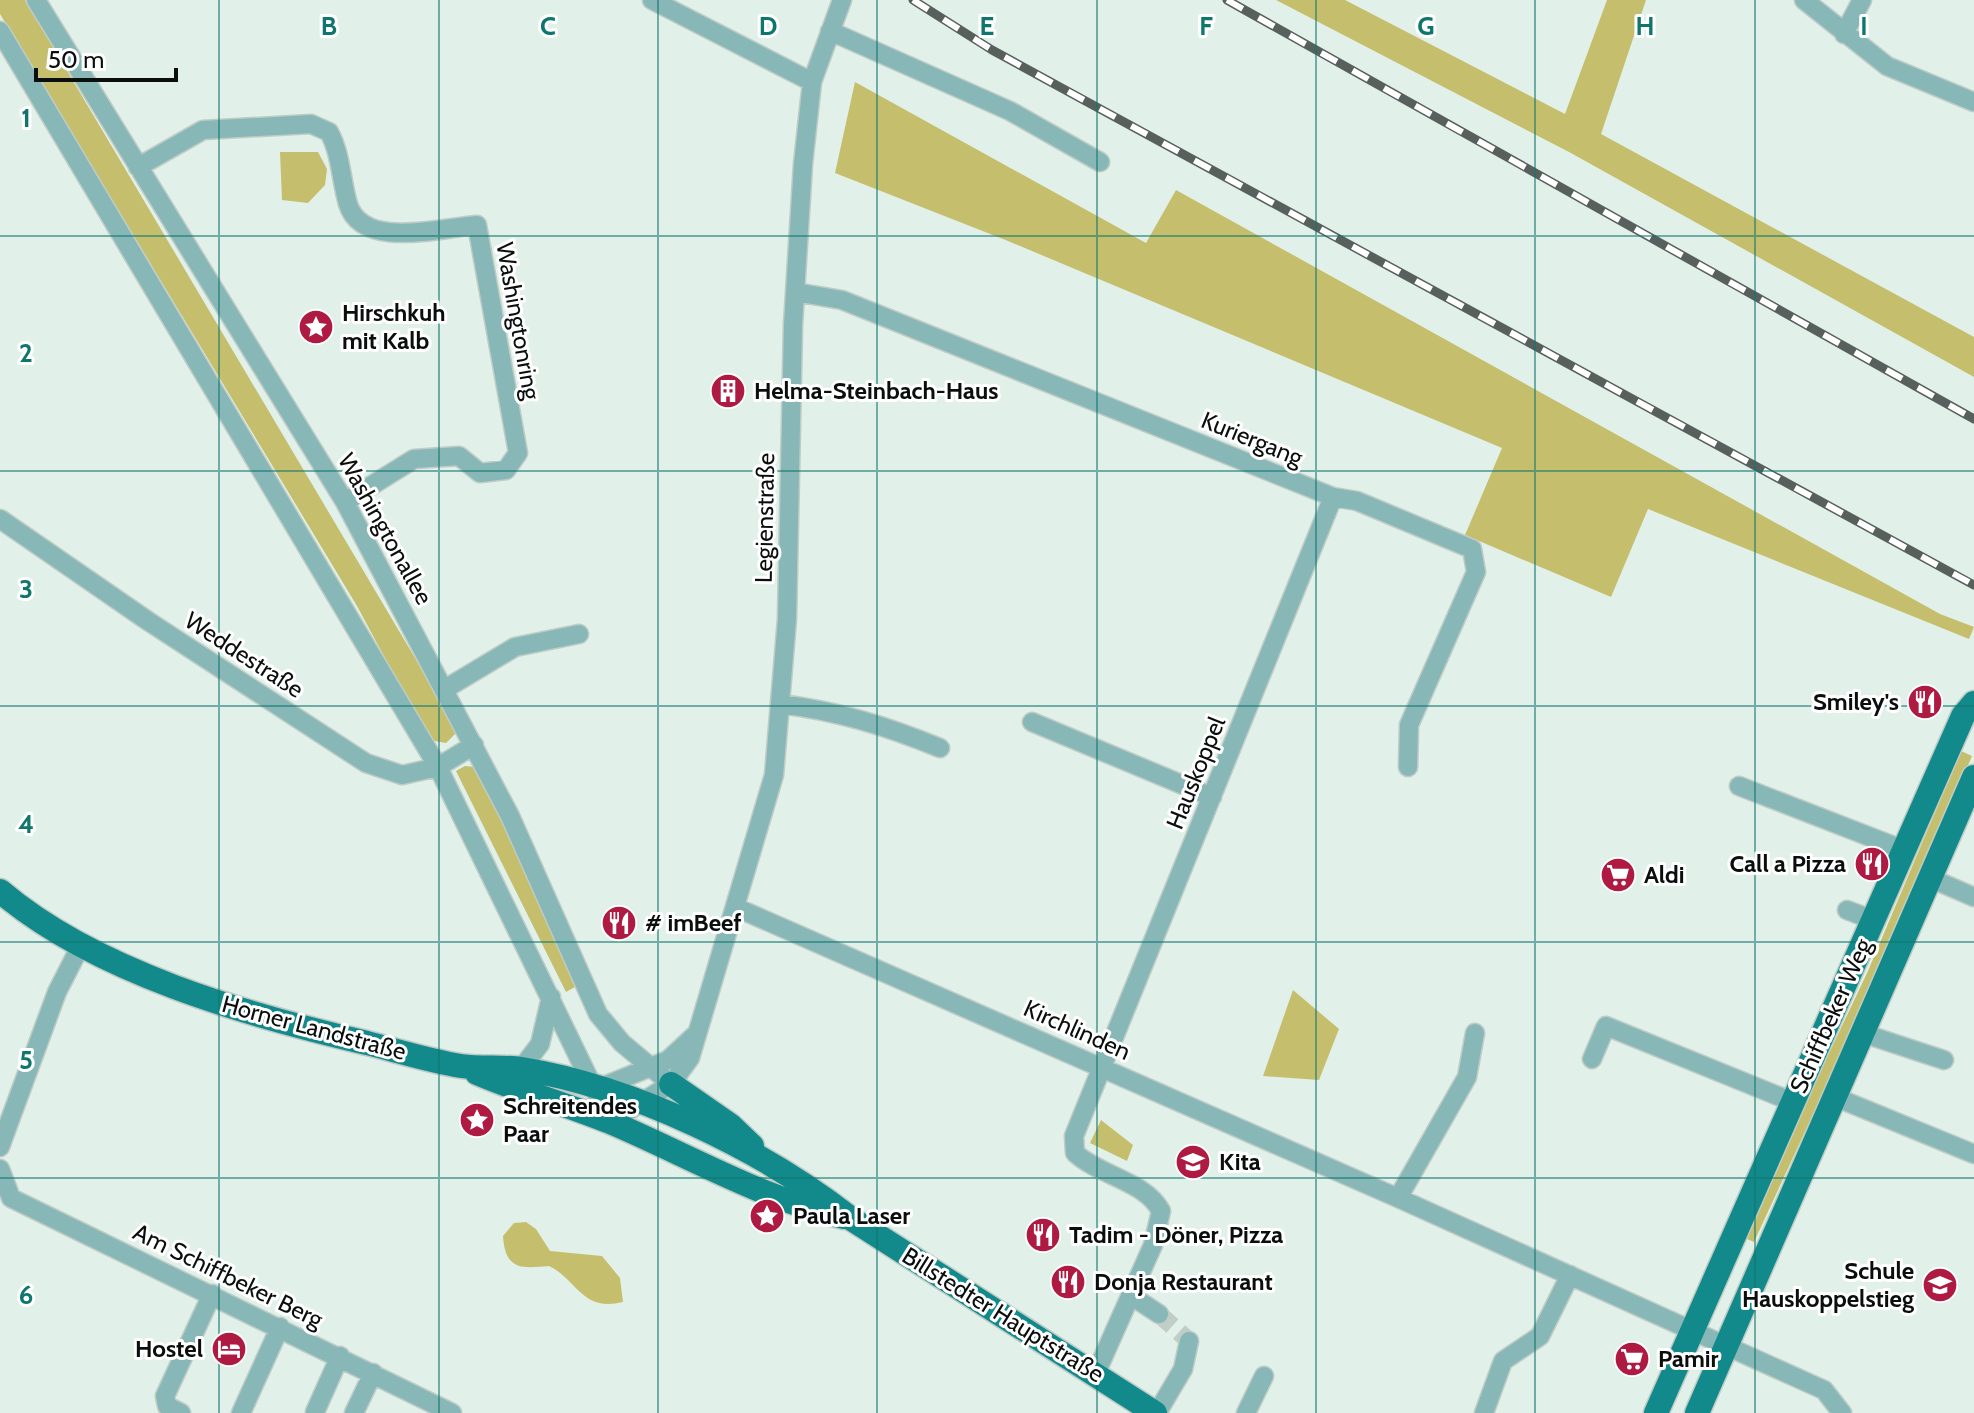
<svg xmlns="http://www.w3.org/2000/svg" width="1974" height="1413" viewBox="0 0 1974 1413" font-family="Cabin,sans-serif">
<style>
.green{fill:#c5bf6d}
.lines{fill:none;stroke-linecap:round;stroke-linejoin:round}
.minor-tunnel{stroke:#c1cec8;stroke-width:18;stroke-dasharray:18 9;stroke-linecap:butt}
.minor-casing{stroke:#bfccc6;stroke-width:21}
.major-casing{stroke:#bfccc6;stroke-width:27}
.minor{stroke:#88b7b7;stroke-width:18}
.major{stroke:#12898a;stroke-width:24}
.rail-casing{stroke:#58605d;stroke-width:9}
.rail{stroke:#fff;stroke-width:6;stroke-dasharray:18;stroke-linecap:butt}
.grid{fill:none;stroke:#0f766e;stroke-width:2;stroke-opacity:0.55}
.labels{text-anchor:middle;stroke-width:6;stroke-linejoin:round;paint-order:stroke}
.poi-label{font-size:24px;font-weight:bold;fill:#0a0f0d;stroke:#fff;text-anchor:start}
.street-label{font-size:24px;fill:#0a0f0d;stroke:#fff}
.grid-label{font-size:26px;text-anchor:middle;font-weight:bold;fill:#0f766e;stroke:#fff;stroke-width:6;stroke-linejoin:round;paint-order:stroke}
</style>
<rect width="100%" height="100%" fill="#e1f0e9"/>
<path class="green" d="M0,0H25L456,727L457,732L446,743L429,740L357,606L0,14Z
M1276,0H1345L1565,114L1607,0H1646L1601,134L1974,337V377L1569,152Z
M855,82L1146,243L1176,190L1940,614L1974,627L1969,639L1648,509L1611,597L1465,535L1502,448L1008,241L835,173Z
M280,152H318L327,169L325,185L308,203L282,200Z
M1961,751L1972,756L1879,971L1754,1242L1747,1239L1795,1125L1868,971Z
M465,766L475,767L507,826L575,987L566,992L456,771Z
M1293,990L1339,1029L1319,1080L1263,1076Z
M1101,1120L1133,1145L1127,1161L1090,1143Z
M526,1222L536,1229L550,1251L602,1256L620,1278L623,1302C581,1312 578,1280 549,1266C524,1268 505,1272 503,1236L514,1223Z"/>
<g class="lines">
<path class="minor-tunnel" d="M1159,1314L1189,1341"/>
<defs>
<path id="minor" d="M36,0L345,502L510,816L598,1014L622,1043L671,1084
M652,0L812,82
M1804,0L1887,66L1974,102
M0,31L438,767L610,1122L671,1084L690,1058L774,775L787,619L793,325L803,164L812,82L842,0
M830,31L1010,111L1100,162
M1844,34L1862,0
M138,167L203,130L311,124L329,132C341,154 341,180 348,204C362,250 440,228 477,225L518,453L506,470L480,473L459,456L414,459L345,502
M795,292L842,300L1333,497L1357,501L1472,549L1476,572L1409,725L1408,767
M0,519L148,621L366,763L402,775L438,767L474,745
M445,689L515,647L579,634
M780,704C838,711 886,726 940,748
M1032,722L1212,797
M1739,786L1904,850
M1930,878L1974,897
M735,907L1398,1198L1824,1390L1842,1413
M1847,910L1873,920
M1862,1033L1944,1060
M1592,1059L1606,1026L1793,1102
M521,1069L540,1044L551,997
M599,1088L668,1060L694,1036
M1835,1097L1974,1154
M0,1147L57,992L82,943
M0,1169L11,1198L452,1413
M1398,1198L1467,1077L1475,1033
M1130,1295L1159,1314
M1096,1373L1153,1245L1161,1211C1145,1181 1100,1176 1075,1153L1074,1136L1333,497
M315,1412L340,1356
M181,1413L167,1406L165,1396L212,1294
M241,1413L280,1327
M354,1413L373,1373
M1157,1413L1183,1369L1189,1341
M1246,1413L1264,1376
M1484,1413L1503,1361L1540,1336L1570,1275"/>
<path id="major" d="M0,891C95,972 247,1015 367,1043C398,1051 430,1061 461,1066C481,1069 502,1066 522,1069C633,1087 762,1149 850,1218L1155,1413
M477,1073C521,1092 566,1104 610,1122C688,1155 761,1199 844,1217
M671,1084L730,1125L752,1146
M1656,1413L1963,716L1974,703
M1697,1413L1974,777"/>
</defs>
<use href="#minor" class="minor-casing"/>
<use href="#major" class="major-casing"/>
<use href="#minor" class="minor"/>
<use href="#major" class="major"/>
<defs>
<path id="rail" d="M913,0L992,50L1974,585
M1227,0L1974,419"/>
</defs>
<use href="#rail" class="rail-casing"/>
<use href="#rail" class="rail"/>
</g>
<path class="grid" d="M219,0V1413M439,0V1413M658,0V1413M877,0V1413M1097,0V1413M1316,0V1413M1535,0V1413M1755,0V1413M0,236H1974M0,471H1974M0,706H1974M0,942H1974M0,1178H1974"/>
<defs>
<symbol id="sight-disc" viewBox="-11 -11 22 22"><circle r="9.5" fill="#ae1a42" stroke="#fff"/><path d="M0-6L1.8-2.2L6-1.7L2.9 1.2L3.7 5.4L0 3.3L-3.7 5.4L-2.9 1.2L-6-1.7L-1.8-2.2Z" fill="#fff"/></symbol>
<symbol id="building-disc" viewBox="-11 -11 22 22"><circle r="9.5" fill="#ae1a42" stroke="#fff"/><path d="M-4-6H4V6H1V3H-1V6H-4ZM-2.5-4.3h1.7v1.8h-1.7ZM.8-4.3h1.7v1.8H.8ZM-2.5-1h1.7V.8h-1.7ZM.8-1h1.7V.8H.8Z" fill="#fff"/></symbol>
<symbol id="restaurant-disc" viewBox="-11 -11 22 22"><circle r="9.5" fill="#ae1a42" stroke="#fff"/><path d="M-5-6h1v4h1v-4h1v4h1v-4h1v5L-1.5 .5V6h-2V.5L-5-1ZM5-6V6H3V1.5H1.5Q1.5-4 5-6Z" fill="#fff"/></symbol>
<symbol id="supermarket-disc" viewBox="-11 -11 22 22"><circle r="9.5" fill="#ae1a42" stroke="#fff"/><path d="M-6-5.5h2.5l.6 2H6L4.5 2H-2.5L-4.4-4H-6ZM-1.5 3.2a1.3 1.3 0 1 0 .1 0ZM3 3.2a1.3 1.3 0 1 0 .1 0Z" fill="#fff"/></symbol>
<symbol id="school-disc" viewBox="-11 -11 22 22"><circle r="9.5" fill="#ae1a42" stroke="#fff"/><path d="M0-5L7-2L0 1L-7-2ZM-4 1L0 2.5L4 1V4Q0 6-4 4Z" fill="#fff"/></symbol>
<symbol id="hotel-disc" viewBox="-11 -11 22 22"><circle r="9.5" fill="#ae1a42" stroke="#fff"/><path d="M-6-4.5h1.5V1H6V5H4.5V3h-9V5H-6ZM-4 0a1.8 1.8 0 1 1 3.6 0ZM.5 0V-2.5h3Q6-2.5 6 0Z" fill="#fff"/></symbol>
</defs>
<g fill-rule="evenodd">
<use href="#sight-disc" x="296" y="307" width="40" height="40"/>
<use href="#building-disc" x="708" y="371" width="40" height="40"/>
<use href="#restaurant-disc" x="1905" y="682" width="40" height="40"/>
<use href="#restaurant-disc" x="1852" y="844" width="40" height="40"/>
<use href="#supermarket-disc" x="1598" y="855" width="40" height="40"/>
<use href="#restaurant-disc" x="599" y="903" width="40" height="40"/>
<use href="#sight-disc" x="457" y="1100" width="40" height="40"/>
<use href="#school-disc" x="1173" y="1142" width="40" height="40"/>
<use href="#sight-disc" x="747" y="1196" width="40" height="40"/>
<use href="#restaurant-disc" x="1023" y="1215" width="40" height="40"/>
<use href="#restaurant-disc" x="1048" y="1262" width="40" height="40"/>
<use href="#school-disc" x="1920" y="1265" width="40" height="40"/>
<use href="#hotel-disc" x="209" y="1329" width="40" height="40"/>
<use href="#supermarket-disc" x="1612" y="1339" width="40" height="40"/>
</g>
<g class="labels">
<g class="poi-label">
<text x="342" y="321">Hirschkuh<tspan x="342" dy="28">mit Kalb</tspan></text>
<text x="754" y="399">Helma-Steinbach-Haus</text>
<text x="1899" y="710" text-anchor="end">Smiley's</text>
<text x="1846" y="872" text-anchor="end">Call a Pizza</text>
<text x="1644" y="883">Aldi</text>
<text x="645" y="931"># imBeef</text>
<text x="503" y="1114">Schreitendes<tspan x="503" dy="28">Paar</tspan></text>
<text x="1219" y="1170">Kita</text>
<text x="793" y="1224">Paula Laser</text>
<text x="1069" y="1243">Tadim - Döner, Pizza</text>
<text x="1914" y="1279" text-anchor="end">Schule<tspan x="1914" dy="28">Hauskoppelstieg</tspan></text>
<text x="1094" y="1290">Donja Restaurant</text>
<text x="203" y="1357" text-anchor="end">Hostel</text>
<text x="1658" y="1367">Pamir</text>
</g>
<g class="street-label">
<text transform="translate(518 321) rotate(80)" y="8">Washingtonring</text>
<text transform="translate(1252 439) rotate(22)" y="8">Kuriergang</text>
<text transform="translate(765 518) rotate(-89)" y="8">Legienstraße</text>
<text transform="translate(385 529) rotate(61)" y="8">Washingtonallee</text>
<text transform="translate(244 655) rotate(33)" y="8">Weddestraße</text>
<text transform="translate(1196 773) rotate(-68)" y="8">Hauskoppel</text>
<text transform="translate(1831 1016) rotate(-66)" y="8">Schiffbeker Weg</text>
<text transform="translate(314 1028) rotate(15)" y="8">Horner Landstraße</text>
<text transform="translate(1077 1030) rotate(24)" y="8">Kirchlinden</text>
<text transform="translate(228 1276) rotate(26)" y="8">Am Schiffbeker Berg</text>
<text transform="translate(1003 1315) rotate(32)" y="8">Billstedter Hauptstraße</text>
</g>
</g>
<g class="grid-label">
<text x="329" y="35">B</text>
<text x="548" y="35">C</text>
<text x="768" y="35">D</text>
<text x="987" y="35">E</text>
<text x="1206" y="35">F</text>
<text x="1426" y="35">G</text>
<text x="1645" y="35">H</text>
<text x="1864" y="35">I</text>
<text x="26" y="127">1</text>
<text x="26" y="362">2</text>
<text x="26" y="598">3</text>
<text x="26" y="833">4</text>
<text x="26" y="1069">5</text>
<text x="26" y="1304">6</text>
</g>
<path d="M36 68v12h140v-12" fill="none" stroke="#0a0f0d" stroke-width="4"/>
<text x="48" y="68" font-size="24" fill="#0a0f0d" stroke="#ffffff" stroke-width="6" paint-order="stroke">50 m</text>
</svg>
